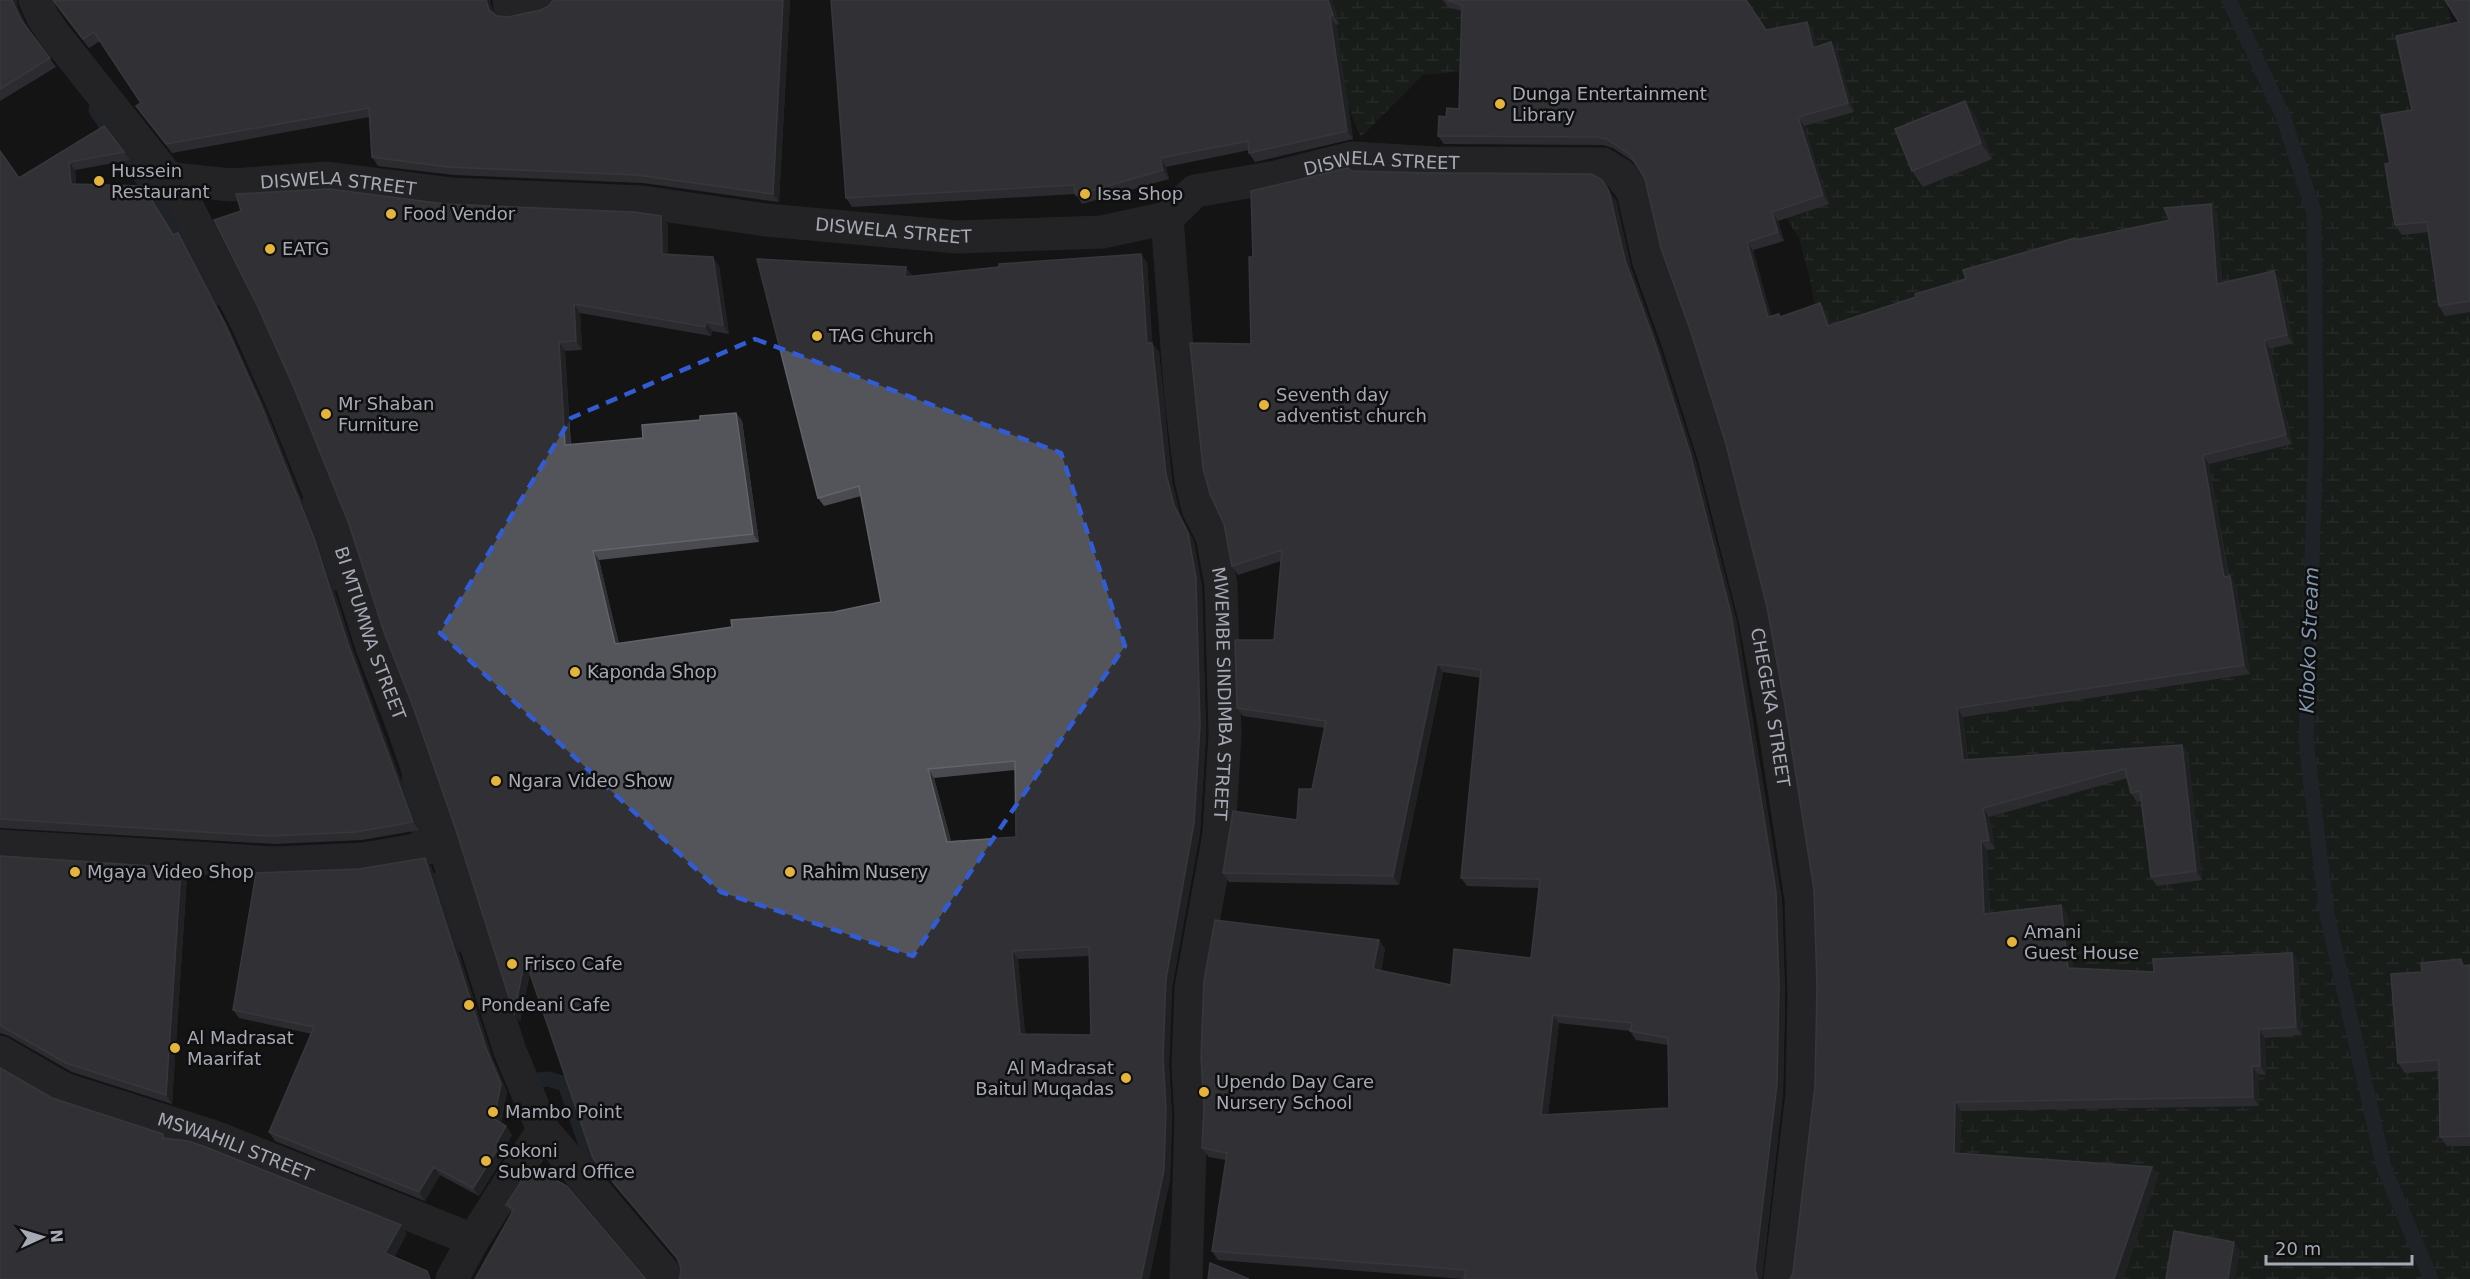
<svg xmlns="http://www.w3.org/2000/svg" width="2470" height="1279" viewBox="0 0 2470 1279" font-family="'DejaVu Sans',sans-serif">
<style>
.wetland{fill:url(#wetland-marsh)}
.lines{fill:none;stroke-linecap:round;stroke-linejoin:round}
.stream{stroke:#2e363d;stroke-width:15}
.street{stroke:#35363a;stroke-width:33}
.wall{fill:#4a4b50;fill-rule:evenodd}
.shaded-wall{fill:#303134}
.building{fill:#54555b;stroke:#616369;stroke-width:1.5;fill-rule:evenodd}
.marked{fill:none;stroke:#325cd3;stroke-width:4.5;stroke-dasharray:12 8;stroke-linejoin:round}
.poi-dot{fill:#e4b43d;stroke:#0f0f10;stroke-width:2}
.labels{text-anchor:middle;stroke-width:5;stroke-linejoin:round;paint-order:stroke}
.poi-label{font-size:18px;fill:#a6aab5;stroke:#0f0f10;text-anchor:start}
.street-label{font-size:18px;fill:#a6aab5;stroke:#0f0f10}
.water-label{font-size:20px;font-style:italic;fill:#8096ad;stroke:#0f0f10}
</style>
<defs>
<pattern id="wetland-marsh" width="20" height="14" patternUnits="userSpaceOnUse" patternTransform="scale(1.5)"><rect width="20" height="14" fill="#202821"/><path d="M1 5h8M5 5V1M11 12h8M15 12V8" fill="none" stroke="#3d443f"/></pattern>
</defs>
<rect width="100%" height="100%" fill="#141415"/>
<path class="wetland" d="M1303,0H2446L2470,102V1279H1968L1835,420L1810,280L1799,238L1723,118L1597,58L1423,75L1361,137Z"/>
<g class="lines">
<path class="stream" d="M2229,0L2283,116L2314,212L2316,438L2306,742L2327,914L2384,1168L2431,1279
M96,110L174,226L219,298
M307,505L337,583
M409,776L410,797L424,852
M435,880L460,944
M521,1082L548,1079L565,1084L585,1142L594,1179"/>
<g class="street">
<path id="s1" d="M35,0L43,18L54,34L165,174L173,179L247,323L284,406L338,540L372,647L402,724L444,845L510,1051L543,1130L669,1279"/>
<path d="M509,0L510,7L543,0"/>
<path id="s2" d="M173,179L231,185L327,178L452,194L642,202L766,220L956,237L1102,232L1167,218L1195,191L1276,177L1352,158L1436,163L1603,164L1621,175L1633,192L1649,262L1679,346L1714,457L1755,619L1773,718L1801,899L1804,995L1802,1094L1780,1279"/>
<path id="s3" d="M1167,218L1181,399L1191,480L1198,509L1212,536L1221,585L1225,734L1219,834L1191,988L1188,1066L1191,1118L1186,1279"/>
<path d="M0,846L275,863L364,859L444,845"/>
<path id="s4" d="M0,1052L64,1089L215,1137L473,1240"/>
<path d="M452,1279L473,1240L543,1130"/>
</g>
</g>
<path class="wall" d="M0,0L18,8L27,27L56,67L0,101Z
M553,0H790L779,202L643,183L454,175L378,166L372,157L369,117L172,153L136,106L141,103L100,41L89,48L59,9L490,3L494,13L497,16L508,17L541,10L549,6Z
M831,0H1332L1339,24L1336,25L1353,139L1255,162L1249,153V150L1166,167L1169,179L1082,204L1076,194L852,207L846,198Z
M1443,0H1746L1766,30L1807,22L1813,30L1816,47L1831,42L1837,51L1854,112L1804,126L1829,204L1778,221L1784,241L1753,250L1771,316L1781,317L1820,303L1826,312L1831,325L1916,297L2075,238L2076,240L2217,212L2222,283L2280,280L2293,343L2270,349L2292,444L2209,464L2229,576L2236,585L2250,674L1963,717L1968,760L2182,745L2188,754L2202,880L2157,886L2151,877L2141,801L2137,802L2131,793L2127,778L1989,817L1995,849L1987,850L1990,913L2061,905L2067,914L2073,968L2154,972L2292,953L2298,962L2302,1035L2265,1038L2266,1075L2258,1074L2259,1106L1961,1111L1960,1154L2152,1167L2158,1175L2123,1279H1790L1793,1273L1815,1086L1817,986L1814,890L1785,706L1767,607L1726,444L1645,179L1635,163L1613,148L1603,145L1444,144L1438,136L1446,117L1459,109L1462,11L1448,7Z
M2470,0V312L2445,316L2439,306L2428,232L2402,235L2395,225L2390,163L2412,110L2459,22Z
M1965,101L1976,118L1992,159L1923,187L1912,171Z
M104,126L130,160L75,170L76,184L143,186L174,234L178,233L184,242L230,331L267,413L320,546L354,653L419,830L362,840L275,844L0,828V151L19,178Z
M1352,171L1616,200L1631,268L1661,352L1696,462L1737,623L1782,901L1785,995L1783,1093L1762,1279H1464L1218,1260L1212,1251L1226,1160L1209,1157L1202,1148L1379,940L1385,949L1381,971L1451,985L1531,958L1539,888L1467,886L1461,878L1481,678L1443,672L1399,885L1229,882L1223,873L1297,820L1312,789L1325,728L1243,716L1237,708L1274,640L1281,561L1238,575L1232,566L1251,344L1253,257ZM1559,1023L1630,1031L1636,1040L1668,1045L1669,1108L1548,1115Z
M445,204L661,216L668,225V255L719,266L729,334L712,331L711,336L580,313L582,350L565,351L571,445L643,438L700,420L736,413L742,421L759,542L599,560L619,644L834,612L881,602L861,496L824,506L818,498L912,276L1147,262L1152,343L1159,352L1172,482L1180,514L1194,542L1202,587L1206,734L1200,832L1172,987L1169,1065L1172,1118L1170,1179L1149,1279H679L680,1277L681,1268L679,1261L599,1167L593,1158L530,973L520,1022ZM1015,770L1016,837L951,841L934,778ZM1089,956L1091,1035L1025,1034L1018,959Z
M0,856L181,868L187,876L172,1104L72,1072L9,1036L0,1033Z
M431,866L492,1057L507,1092L501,1123L506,1126L512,1135L502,1152L504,1156L479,1196L440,1175L425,1201L275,1141L269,1132L312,1034L239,1018L233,1010Z
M2461,959L2465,966L2470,965V1146H2447L2440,1137V1071L2405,1073L2398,1063L2422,972Z
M506,1205L646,1279L512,1213Z"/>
<path class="shaded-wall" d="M12,0H17L18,8L27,28L21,20Z
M486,0H491L490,3L495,18L489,10Z
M783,0H790L779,202L773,194Z
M1328,0H1332L1339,24L1333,15Z
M1330,16L1336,25L1353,139L1347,131Z
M1807,22L1813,30L1819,56L1813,48Z
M1831,42L1837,51L1854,112L1848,103Z
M1965,101L1976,118L1992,159L1981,143Z
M1798,117L1804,126L1829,204L1823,195Z
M1160,158L1166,167L1169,179L1163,170Z
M69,162L75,170L77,193L71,184Z
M1609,191L1616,200L1631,268L1661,352L1696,462L1737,623L1782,901L1785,995L1783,1093L1762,1279H1758L1757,1277L1755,1269L1625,260Z
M2211,204L2217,212L2223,293L2217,284Z
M1772,212L1778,221L1784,241L1778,232Z
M661,216L668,225V263L662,254Z
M178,233L184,242L230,331L267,413L320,546L354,653L419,830L413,822Z
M1747,242L1753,250L1774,326L1768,317Z
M1141,254L1147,262L1153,352L1147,343Z
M713,257L719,266L729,334L723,325Z
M906,267L912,275L911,285L905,277Z
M2274,271L2280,280L2293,343L2287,335Z
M1820,303L1826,312L1834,335L1828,326Z
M574,304L580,313L582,350L576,341Z
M706,322L712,331L711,336L705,327Z
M2264,340L2270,349L2292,444L2286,435Z
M559,342L565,351L571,454L565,445Z
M1152,343L1159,352L1172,482L1180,514L1194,542L1202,587L1206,734L1200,832L1172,987L1169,1065L1172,1118L1170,1179L1149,1279H1141L1163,1057L1174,505L1166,474Z
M736,413L742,421L759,542L753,534Z
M2203,455L2209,464L2230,586L2224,577Z
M593,551L599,560L621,653L615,644Z
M2230,576L2236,585L2250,674L2244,665Z
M1437,664L1443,672L1399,885L1393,876Z
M1957,708L1963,717L1969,769L1963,760Z
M2182,745L2188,754L2202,880L2196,871Z
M928,769L934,778L953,850L947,842Z
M1983,808L1989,817L1995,849L1989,840Z
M1981,841L1987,850L1990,923L1984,914Z
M425,858L431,866L492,1057L507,1092L500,1128L494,1119L486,1048Z
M181,868L187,876L172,1104L166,1095Z
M2061,905L2067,914L2074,977L2068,968Z
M1379,940L1385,949L1379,978L1373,969Z
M1012,951L1018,959L1026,1043L1020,1034Z
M2292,953L2298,962L2302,1035L2296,1027Z
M525,959L531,967L520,1022L514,1013Z
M1553,1015L1559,1023L1547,1124L1541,1115Z
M2259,1029L2265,1038L2266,1075L2260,1066Z
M2252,1066L2258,1074L2259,1106L2253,1097Z
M1955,1102L1961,1111L1960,1162L1954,1153Z
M506,1126L512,1135L502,1152L504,1156L479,1196L473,1188Z
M434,1167L440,1175L425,1201L419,1192Z
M2152,1167L2158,1175L2123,1279H2114Z
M401,1225L407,1234L392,1262L385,1253Z
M2234,1242L2240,1251L2235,1279H2228Z"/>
<path class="building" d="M0,0H12L21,20L50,58L0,89Z
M53,0H486L489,10L497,16L508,17L541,10L549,6L553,0H783L773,194L637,175L448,167L372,157L369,108L166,144L136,106L141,103L94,32L83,39Z
M831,0H1328L1333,15L1330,16L1347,131L1249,153L1248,141L1160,158L1163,170L1076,195L1074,185L846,198Z
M1447,0H1746L1766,30L1807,22L1813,48L1831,42L1848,103L1798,117L1823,195L1772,212L1778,232L1747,242L1768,317L1779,314L1780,317L1820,303L1828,326L1916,297L1915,294L1966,279L1963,270L2075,238V240L2170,220L2164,208L2211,204L2217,284L2274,271L2287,335L2264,340L2286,435L2203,455L2224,577L2230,576L2244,665L1957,708L1963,760L2182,745L2196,871L2151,877L2140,791L2131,793L2125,769L1983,808L1989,840L1981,841L1984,914L2061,905L2068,968L2154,972L2153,959L2292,953L2296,1027L2259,1029L2260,1066H2252L2253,1097L1955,1102L1954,1153L2152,1167L2114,1279H1790L1793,1273L1815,1086L1817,986L1814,890L1785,706L1767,607L1726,444L1691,332L1661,248L1645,179L1630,155L1607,139L1597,137L1438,136L1439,116L1446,117L1447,108L1459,109L1462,5Z
M2445,0H2470V301L2439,306L2427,222L2395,225L2385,164L2390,163L2381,115L2412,110L2396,36L2459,22Z
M1965,101L1981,143L1912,171L1895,129Z
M104,126L124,152L69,162L71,184L143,186L173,235L178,233L224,322L261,405L314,538L348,644L413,822L356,832L269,836L0,819V151L19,178Z
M1348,168L1352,171L1430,173L1592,174L1602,180L1609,191L1625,260L1655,343L1690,453L1731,614L1776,892L1779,986L1777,1084L1755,1269L1757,1277L1758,1279H1464L1466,1270L1212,1251L1227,1153L1202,1148L1204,1108L1201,1057L1204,981L1215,920L1379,940L1373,969L1451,985L1454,949L1531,958L1540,879L1461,878L1481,670L1437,664L1393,876L1223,873L1233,811L1297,820L1299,789H1312L1326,721L1237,708L1235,640H1274L1282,550L1232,566L1224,524L1210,494L1203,468L1190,343L1251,344L1249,257H1253L1251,191ZM1553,1015L1632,1023L1630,1031L1668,1038L1669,1108L1541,1115Z
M329,189L445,204L634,212L661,216L662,254L713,257L723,325L706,322L705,327L574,304L576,341L559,342L565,445L643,438L642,425L700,420V416L736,413L753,534L593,551L615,644L732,627L731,620L834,612L881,602L859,486L818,498L757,259L906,267L905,277L999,267V264L1141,254L1147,343H1152L1166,474L1174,505L1188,533L1196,578L1200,725L1194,823L1166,979L1163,1057L1166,1110L1164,1170L1141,1279H679L680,1277L681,1268L677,1258L593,1158L525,959L514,1013L456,830L414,709L384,632L349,524L295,390L258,307L214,220L241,211L236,194ZM1015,761L1016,837L947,842L928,769ZM1089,947L1091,1035L1020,1034L1012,951Z
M0,856L181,868L166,1095L66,1063L3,1027L0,1026Z
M425,858L486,1048L501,1084L494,1119L506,1126L495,1145L499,1147L473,1188L434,1167L419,1192L269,1132L314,1027L233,1010L256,873L359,869Z
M2461,959L2462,966L2470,965V1136L2440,1137L2439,1060L2398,1063L2391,974L2422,972L2421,963Z
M0,1068L52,1098L163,1134V1138L188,1141L203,1146L401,1225L385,1253L427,1271L430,1279H0Z
M531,1166L567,1186L646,1279H475L514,1209L506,1205Z
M2174,1231L2234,1242L2228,1279H2166Z
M1210,1263L1249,1279H1208Z"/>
<path d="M0 0H2470V1279H0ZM755,339L1061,453L1125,646L913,956L721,892L440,633L571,418Z" fill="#141415" fill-opacity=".55" fill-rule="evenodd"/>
<path class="marked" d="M755,339L1061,453L1125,646L913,956L721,892L440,633L571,418Z"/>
<g class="poi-dot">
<circle cx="1500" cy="104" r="6"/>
<circle cx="99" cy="181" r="6"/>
<circle cx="1085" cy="194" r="6"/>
<circle cx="391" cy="214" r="6"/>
<circle cx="270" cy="249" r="6"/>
<circle cx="817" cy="336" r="6"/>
<circle cx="1264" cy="405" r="6"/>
<circle cx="326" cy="414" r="6"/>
<circle cx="575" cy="672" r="6"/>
<circle cx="496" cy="781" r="6"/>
<circle cx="75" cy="872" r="6"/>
<circle cx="790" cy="872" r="6"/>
<circle cx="2012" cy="942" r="6"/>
<circle cx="512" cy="964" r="6"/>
<circle cx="469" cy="1005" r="6"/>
<circle cx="175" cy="1048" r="6"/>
<circle cx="1126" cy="1078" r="6"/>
<circle cx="1204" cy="1092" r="6"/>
<circle cx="493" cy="1112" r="6"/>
<circle cx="486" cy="1161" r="6"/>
</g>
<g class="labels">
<g class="poi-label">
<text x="1512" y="100">Dunga Entertainment<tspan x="1512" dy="21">Library</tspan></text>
<text x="111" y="177">Hussein<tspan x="111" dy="21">Restaurant</tspan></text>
<text x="1097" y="200">Issa Shop</text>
<text x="403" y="220">Food Vendor</text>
<text x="282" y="255">EATG</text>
<text x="829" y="342">TAG Church</text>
<text x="1276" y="401">Seventh day<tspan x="1276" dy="21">adventist church</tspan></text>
<text x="338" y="410">Mr Shaban<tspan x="338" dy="21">Furniture</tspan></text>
<text x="587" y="678">Kaponda Shop</text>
<text x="508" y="787">Ngara Video Show</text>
<text x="87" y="878">Mgaya Video Shop</text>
<text x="802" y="878">Rahim Nusery</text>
<text x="2024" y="938">Amani<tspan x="2024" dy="21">Guest House</tspan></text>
<text x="524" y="970">Frisco Cafe</text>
<text x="481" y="1011">Pondeani Cafe</text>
<text x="187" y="1044">Al Madrasat<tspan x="187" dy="21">Maarifat</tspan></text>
<text x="1114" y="1074" text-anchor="end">Al Madrasat<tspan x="1114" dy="21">Baitul Muqadas</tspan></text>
<text x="1216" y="1088">Upendo Day Care<tspan x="1216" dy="21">Nursery School</tspan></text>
<text x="505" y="1118">Mambo Point</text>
<text x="498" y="1157">Sokoni<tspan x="498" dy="21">Subward Office</tspan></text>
</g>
<g class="street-label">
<text dy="6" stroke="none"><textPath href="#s2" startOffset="1228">DISWELA STREET</textPath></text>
<text dy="6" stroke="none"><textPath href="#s2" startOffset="166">DISWELA STREET</textPath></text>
<text dy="6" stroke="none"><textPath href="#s2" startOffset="724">DISWELA STREET</textPath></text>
<text dy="6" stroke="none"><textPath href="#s1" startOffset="723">BI MTUMWA STREET</textPath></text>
<text dy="6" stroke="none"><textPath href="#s3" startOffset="482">MWEMBE SINDIMBA STREET</textPath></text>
<text dy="6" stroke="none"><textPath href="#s2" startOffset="2026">CHEGEKA STREET</textPath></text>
<text dy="6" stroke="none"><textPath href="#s4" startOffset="255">MSWAHILI STREET</textPath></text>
</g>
<g class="water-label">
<text transform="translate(2309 640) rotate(-88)" y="7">Kiboko Stream</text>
</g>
</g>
<g transform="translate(42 1237) rotate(86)" stroke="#0f0f10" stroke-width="4.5" paint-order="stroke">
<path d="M0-4.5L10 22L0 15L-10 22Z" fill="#a6aab5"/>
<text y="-9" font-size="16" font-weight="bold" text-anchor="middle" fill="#a6aab5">N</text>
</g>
<path d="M2266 1255v9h146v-9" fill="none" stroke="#a6aab5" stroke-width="3"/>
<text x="2275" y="1255" font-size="18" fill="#a6aab5" stroke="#0f0f10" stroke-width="4.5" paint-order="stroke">20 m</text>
</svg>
